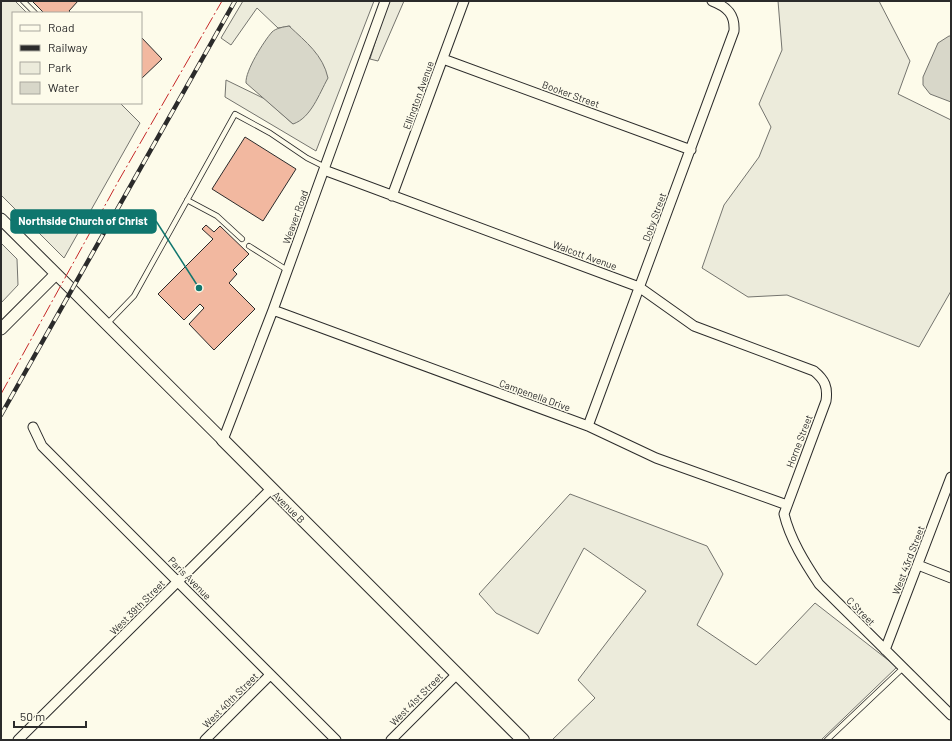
<svg xmlns="http://www.w3.org/2000/svg" width="952" height="741" viewBox="0 0 952 741" font-family="Barlow,sans-serif">
<style>
.green{fill:#ecebdb;stroke:#74746e}
.water{fill:#d8d7c9;stroke:#74746e}
.building{fill:#f2b8a0;stroke:#2b2b2b}
.lines{fill:none;stroke-linecap:round;stroke-linejoin:round}
.service-casing{stroke:#2b2b2b;stroke-width:6}
.minor-casing{stroke:#2b2b2b;stroke-width:11}
.tertiary-casing{stroke:#2b2b2b;stroke-width:13}
.secondary-casing{stroke:#2b2b2b;stroke-width:14}
.service{stroke:#fdfbea;stroke-width:4.5}
.minor{stroke:#fdfbea;stroke-width:9}
.tertiary{stroke:#fdfbea;stroke-width:11}
.secondary{stroke:#fdfbea;stroke-width:12}
.rail-casing{stroke:#2b2b2b;stroke-width:4.5}
.rail{stroke:#fdfbea;stroke-width:3;stroke-dasharray:9;stroke-linecap:butt}
.power{stroke:#c62828;stroke-width:1;stroke-dasharray:14 3 2 3;stroke-linecap:butt}
.labels{text-anchor:middle;stroke-width:3;stroke-linejoin:round;paint-order:stroke}
.street-label{font-size:10px;fill:#2b2b2b;stroke:#fdfbea}
.leader{fill:none;stroke:#0f766e;stroke-width:1.5}
.callout-dot{fill:#0f766e;stroke:#fdfbea;stroke-width:1.5}
.callout{fill:#0f766e;stroke:#0f766e;stroke-width:1.5}
.callout-label{font-size:11px;text-anchor:middle;font-weight:bold;fill:#fff}
</style>
<rect width="100%" height="100%" fill="#fdfbea"/>
<path class="green" d="M1,1H15L27,13H13V103H120L140,123L64,258L1,195Z
M243,1H374L316,151L225,97L226,80L265,99L293,124L290,26L278,28L257,8L231,45L221,38Z
M388,1H404L378,61L370,59Z
M778,1H879L910,61L898,94L951,120V291L919,347L787,295L748,297L702,268L724,205L759,157L771,127L759,104L782,50Z
M1,243L17,259L18,285L1,303Z
M570,494L707,546L723,574L697,625L756,665L815,603L897,667L821,740H552L595,698L578,680L646,591L584,548L538,634L496,613L479,594Z"/>
<path class="water" d="M289,26C306,42 323,55 328,78C319,94 311,118 293,124L246,83C245,71 264,41 272,32C276,28 284,27 289,26Z
M949,36H951V102L930,94L923,85V77L938,43Z"/>
<path class="building" d="M32,1H78L69,11L71,13H44Z
M141,37L162,59L141,79Z
M245,137L296,169L263,221L212,189Z
M206,225L214,232L220,226L249,254L233,270L237,274L229,283L255,309L214,350L189,324L204,308L200,304L184,320L158,294L213,239L202,229Z"/>
<g class="lines">
<defs>
<path id="service" d="M23,1L35,13
M187,200L217,216L242,239
M249,246L287,270
M107,324L134,296L235,114L270,133L307,158L325,167
M827,740L903,668"/>
<path id="minor" d="M443,59L691,150
M324,170L639,287L694,326L814,371C825,380 828,387 826,401L784,514C790,539 805,563 819,584L951,715
M392,196L464,1
M273,310L588,426L656,458L787,505
M588,426L734,31C735,15 728,7 712,1
M33,427L42,446L336,740
M223,440L273,310L385,1
M918,565L951,578
M885,650L951,477
M18,740L271,489
M205,740L270,675
M391,740L457,674"/>
<path id="tertiary" d="M1,219L223,440
M1,329L56,274"/>
<path id="secondary" d="M223,440L523,740"/>
</defs>
<use href="#service" class="service-casing"/>
<use href="#minor" class="minor-casing"/>
<use href="#tertiary" class="tertiary-casing"/>
<use href="#secondary" class="secondary-casing"/>
<use href="#service" class="service"/>
<use href="#minor" class="minor"/>
<use href="#tertiary" class="tertiary"/>
<use href="#secondary" class="secondary"/>
<defs>
<path id="rail" d="M1,415L235,1"/>
</defs>
<use href="#rail" class="rail-casing"/>
<use href="#rail" class="rail"/>
<path class="power" d="M1,394L119,180L222,1"/>
</g>
<g class="labels">
<g class="street-label">
<text transform="translate(571 94) rotate(20)" y="4">Booker Street</text>
<text transform="translate(418 95) rotate(-70)" y="4">Ellington Avenue</text>
<text transform="translate(295 217) rotate(-70)" y="4">Weaver Road</text>
<text transform="translate(654 217) rotate(-70)" y="4">Doby Street</text>
<text transform="translate(585 255) rotate(20)" y="4">Walcott Avenue</text>
<text transform="translate(535 395) rotate(20)" y="4">Campenella Drive</text>
<text transform="translate(799 441) rotate(-69)" y="4">Horne Street</text>
<text transform="translate(289 507) rotate(45)" y="4">Avenue B</text>
<text transform="translate(908 560) rotate(-69)" y="4">West 43rd Street</text>
<text transform="translate(190 578) rotate(45)" y="4">Paris Avenue</text>
<text transform="translate(137 607) rotate(-45)" y="4">West 39th Street</text>
<text transform="translate(861 611) rotate(45)" y="4">C Street</text>
<text transform="translate(416 699) rotate(-45)" y="4">West 41st Street</text>
<text transform="translate(230 700) rotate(-45)" y="4">West 40th Street</text>
</g>
</g>
<path class="leader" d="M199 288L156 221"/>
<circle class="callout-dot" cx="199" cy="288" r="4"/>
<rect class="callout" x="11" y="210" width="145" height="23" rx="4"/>
<g class="callout-label">
<text x="83" y="225">Northside Church of Christ</text>
</g>
<rect width="952" height="741" fill="none" stroke="#2b2b2b" stroke-width="4"/>
<rect x="12" y="12" width="130" height="92" fill="#fdfbea" stroke="#a9a89e"/>
<rect x="20" y="25" width="20" height="6" fill="#fdfbea" stroke="#a9a89e"/>
<text x="48" y="32" font-size="12" fill="#2b2b2b">Road</text>
<rect x="20" y="45" width="20" height="6" fill="#2b2b2b" stroke="#a9a89e"/>
<text x="48" y="52" font-size="12" fill="#2b2b2b">Railway</text>
<rect x="20" y="62" width="20" height="12" fill="#ecebdb" stroke="#a9a89e"/>
<text x="48" y="72" font-size="12" fill="#2b2b2b">Park</text>
<rect x="20" y="82" width="20" height="12" fill="#d8d7c9" stroke="#a9a89e"/>
<text x="48" y="92" font-size="12" fill="#2b2b2b">Water</text>
<path d="M14 721v6h72v-6" fill="none" stroke="#2b2b2b" stroke-width="2"/>
<text x="20" y="721" font-size="12" fill="#2b2b2b" stroke="#fdfbea" stroke-width="3" paint-order="stroke">50 m</text>
</svg>
